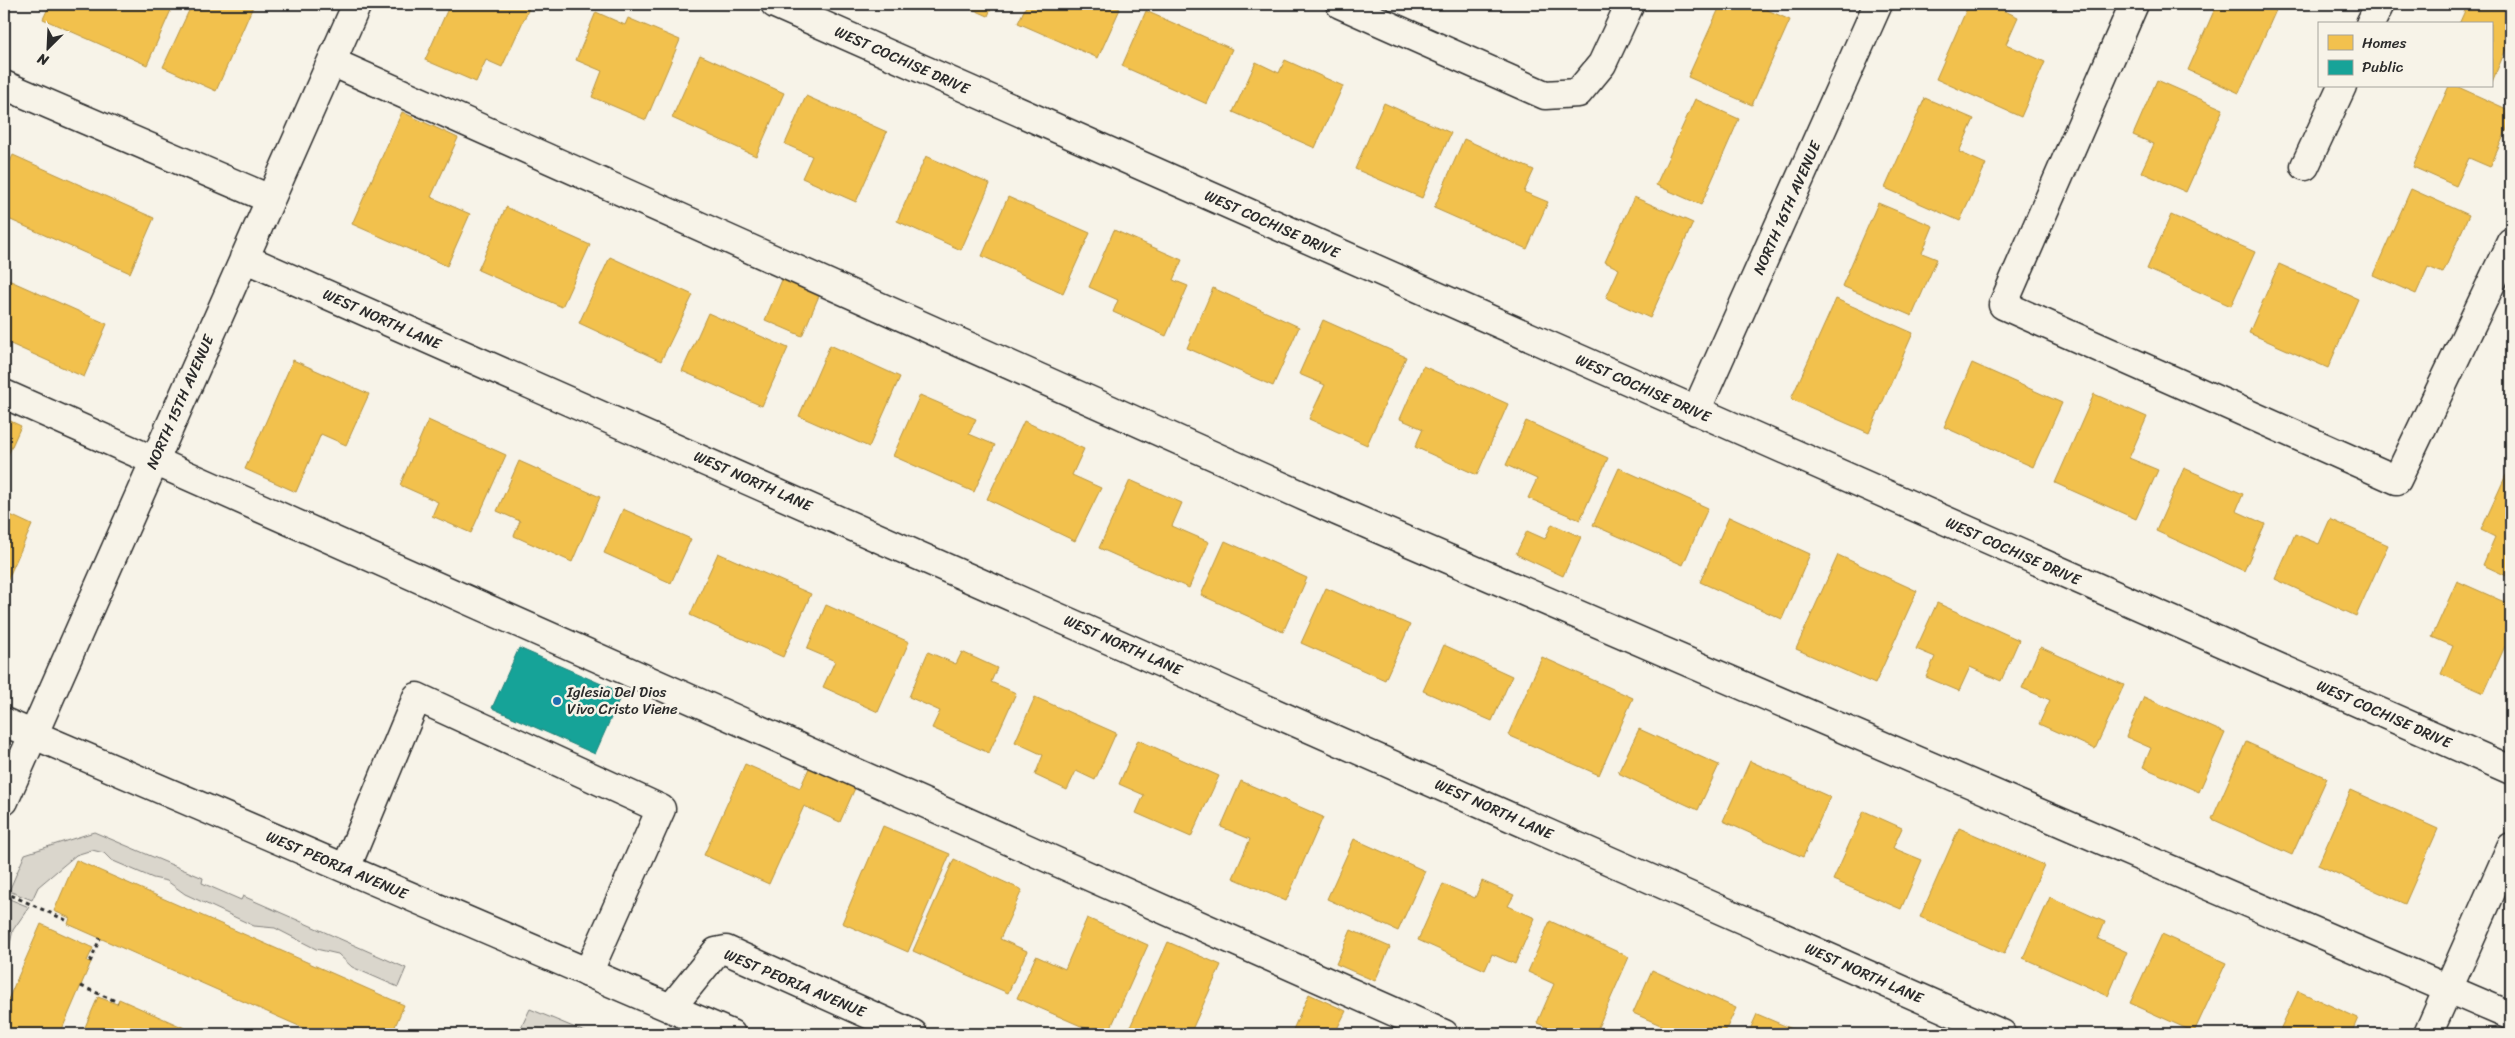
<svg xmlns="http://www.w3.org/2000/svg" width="2515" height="1038" viewBox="0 0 2515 1038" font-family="Sriracha,sans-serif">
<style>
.green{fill:#dad6cc;stroke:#82807c}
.homes{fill:#f2c14e;stroke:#b69444}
.public{fill:#17a398;stroke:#1d7f77}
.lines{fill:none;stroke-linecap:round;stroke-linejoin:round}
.minor-casing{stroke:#2b2b2b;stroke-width:31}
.major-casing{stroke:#2b2b2b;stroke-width:31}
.path{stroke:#2b2b2b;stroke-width:3;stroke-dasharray:4 4;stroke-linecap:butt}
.minor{stroke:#f7f3e8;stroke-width:28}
.major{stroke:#f7f3e8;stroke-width:28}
.poi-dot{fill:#1f6fb2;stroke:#f7f3e8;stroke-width:2}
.labels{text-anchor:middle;stroke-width:5;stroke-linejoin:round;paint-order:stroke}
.street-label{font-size:15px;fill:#2b2b2b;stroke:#f7f3e8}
.poi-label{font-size:15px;fill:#2b2b2b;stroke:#f7f3e8;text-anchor:start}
</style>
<rect width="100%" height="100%" fill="#f7f3e8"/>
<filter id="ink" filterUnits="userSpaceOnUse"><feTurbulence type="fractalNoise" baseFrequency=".02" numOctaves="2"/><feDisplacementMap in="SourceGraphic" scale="10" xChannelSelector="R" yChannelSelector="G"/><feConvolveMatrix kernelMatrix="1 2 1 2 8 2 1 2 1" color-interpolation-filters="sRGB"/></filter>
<g filter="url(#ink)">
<path class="green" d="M94,832L203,878L202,883L241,900L243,896L406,968L398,987L352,967L338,954L316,949L275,928L254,926L185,894L167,881L153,878L111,860L104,853L92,850L76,855L38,887L32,900L9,891L25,854Z
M7,898L29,907L13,930L8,953L4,961V904Z
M530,1009L590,1034H518Z"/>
<path class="homes" d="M50,4H158L171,10L147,65L43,19Z
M192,4H254L216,91L163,67Z
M450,4H531L502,67L486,60L476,82L425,60Z
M961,4H993L988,16Z
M1027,4H1110L1120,9L1098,58L1018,23Z
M1721,4H1754L1790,20L1752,105L1688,77Z
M1969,4H1989L2018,17L2006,44L2045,62L2021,117L1936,79Z
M2217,4H2268L2277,8L2239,93L2188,70Z
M2468,4H2511V51L2506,49L2492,82L2491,24H2459Z
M1146,11L1232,49L1207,104L1122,66Z
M596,12L625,25L628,18L680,40L646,120L592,97L602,71L576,60Z
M700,55L784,93L756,156L672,118Z
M1285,60L1343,86L1315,148L1233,112L1256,62L1279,73Z
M2157,80L2223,109L2186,192L2141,172L2154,144L2133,135Z
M2449,86H2456L2511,111V120L2490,167L2469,158L2456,186L2413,167Z
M806,96L887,132L856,202L802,178L812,156L785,144Z
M1925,98L1974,119L1959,152L1986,164L1960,221L1885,188Z
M1695,99L1739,119L1701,205L1656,185Z
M1384,103L1451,133L1422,198L1355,169Z
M402,112L458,138L431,197L470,214L447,266L352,224Z
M1464,139L1534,170L1524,192L1548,202L1527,249L1434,208Z
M13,155L154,218L130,273L4,217V175Z
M926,156L990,184L961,250L897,221Z
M2411,189L2469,215L2443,273L2428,267L2416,294L2373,275Z
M1008,197L1090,233L1063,293L982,256Z
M1634,197L1693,223L1650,318L1606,298L1619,269L1605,262Z
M1878,203L1933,226L1922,253L1937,259L1912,316L1842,286Z
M506,207L590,245L562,307L478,270Z
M2171,215L2255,252L2231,306L2147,269Z
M1114,230L1182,260L1173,280L1188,286L1166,336L1113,312L1118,300L1089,287Z
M610,257L693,295L661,361L579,323Z
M2279,264L2358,299L2328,368L2249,333Z
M784,275L821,291L802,336L765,320Z
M4,278L107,324L84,377L4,341Z
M1213,288L1299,327L1273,386L1187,348Z
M1836,299L1913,333L1869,433L1791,399Z
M708,313L788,348L762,406L682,371Z
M1323,320L1406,357L1367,445L1309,419L1325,385L1299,374Z
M830,345L900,377L869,447L799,416Z
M293,360L369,394L346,445L321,434L296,492L245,469Z
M1972,363L2062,403L2033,467L1944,427Z
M1423,366L1508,404L1477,475L1415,447L1423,429L1400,419Z
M2094,394L2147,417L2129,458L2158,470L2136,519L2055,483Z
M920,395L976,419L969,434L995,445L974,492L893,456Z
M4,418L21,426L4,464Z
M428,420L506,455L471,533L432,516L438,502L400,485Z
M1024,421L1084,449L1072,475L1101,488L1075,541L987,499Z
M1526,421L1608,458L1580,520L1528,498L1537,479L1506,465Z
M519,461L600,497L572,562L514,536L520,521L497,511Z
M1619,468L1708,508L1683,565L1593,525Z
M2184,468L2243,494L2236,511L2265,524L2244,571L2156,531Z
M2506,475L2511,478V578L2483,565L2495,537L2481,530Z
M1130,480L1182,503L1172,526L1209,542L1189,588L1099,548Z
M623,509L691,539L671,583L604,553Z
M4,512L32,525L4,588Z
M1729,517L1810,554L1782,619L1700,582Z
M2330,519L2388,545L2356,616L2275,579L2295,534L2319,544Z
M1552,524L1581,537L1563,576L1516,554L1527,531L1545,539Z
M1225,541L1307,578L1283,632L1201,595Z
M718,553L811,594L783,657L690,615Z
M1838,555L1917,591L1875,684L1796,649Z
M2457,581L2511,605V633L2484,693L2441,674L2453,646L2432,637Z
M1326,588L1410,625L1385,680L1301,643Z
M1937,603L2019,640L2001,681L1970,667L1959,691L1926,677L1935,657L1916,649Z
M826,605L909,642L878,712L823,687L835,661L807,649Z
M1444,645L1512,676L1492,721L1423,691Z
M2040,647L2124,685L2095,749L2039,724L2050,700L2022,688Z
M928,652L956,664L962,652L997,668L991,682L1016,693L989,753L932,728L940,711L909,697Z
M1542,657L1633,698L1599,775L1508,735Z
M1035,697L1116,733L1095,780L1076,771L1067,790L1035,775L1043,755L1015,742Z
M2144,697L2225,733L2199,792L2143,767L2151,748L2126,737Z
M1639,729L1719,765L1698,810L1618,773Z
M1138,740L1219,776L1191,837L1136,813L1144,795L1119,784Z
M2246,742L2327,778L2292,855L2212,819Z
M1750,761L1830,797L1803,857L1723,821Z
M745,764L800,788L810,766L856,786L840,822L804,806L769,884L704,855Z
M1241,781L1323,817L1286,901L1233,878L1250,839L1221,827Z
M2351,790L2438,829L2405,904L2318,865Z
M1864,811L1902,828L1893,848L1922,860L1901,909L1833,880Z
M883,826L950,854L908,952L842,923Z
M1959,828L2044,865L2004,954L1920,917Z
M1354,839L1425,871L1398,931L1327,899Z
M954,859L1022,890L1000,939L1027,951L1008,993L913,951Z
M76,860L404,1005L392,1034H317L68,924L70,918L54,911Z
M1482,881L1514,895L1508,906L1535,918L1515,964L1492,954L1485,970L1418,940L1443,884L1475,898Z
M2050,897L2105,922L2098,939L2127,952L2108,996L2023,958Z
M1087,918L1148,945L1108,1034H1099L1017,998L1036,956L1065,969Z
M1550,921L1629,957L1595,1034H1561L1537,1023L1554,984L1528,972Z
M41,924L93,948L87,961L91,962L60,1034H4V1009Z
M1351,930L1390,947L1375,981L1336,964Z
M2162,934L2226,963L2194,1032L2130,1003Z
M1168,942L1221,965L1190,1034H1127Z
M1652,970L1736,1008L1724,1034H1681L1633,1013Z
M2298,991L2358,1018L2351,1034H2278Z
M1309,994L1346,1011L1337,1029L1348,1034H1291Z
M98,997L117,1004L119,999L198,1034H82Z
M1757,1014L1804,1034H1748Z"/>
<path class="public" d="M519,648L622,693L595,754L492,708Z"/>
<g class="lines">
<defs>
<path id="minor" d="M775,4L2511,770
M1340,4L1545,95L1578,93L1602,64L1630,4
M2134,4L2003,305L2397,480L2511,242
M2370,24L2380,4
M332,62L1337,511L2511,1016
M4,85L270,199
M2305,166L2342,86
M244,258L2002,1034
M4,394L1444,1034
M1696,411L1878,4
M4,801L357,4
M346,868L417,697L661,809L588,973
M671,1008L716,952L726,950L913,1034
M2428,1034L2511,847"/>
<path id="major" d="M4,722L731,1034"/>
</defs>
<use href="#minor" class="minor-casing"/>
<use href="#major" class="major-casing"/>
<path class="path" d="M4,892L68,921
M90,962L100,938
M81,986L118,1002"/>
<use href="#minor" class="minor"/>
<use href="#major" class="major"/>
</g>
</g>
<circle class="poi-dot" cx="557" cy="701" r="5"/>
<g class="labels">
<g class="street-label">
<text transform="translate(902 60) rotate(24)" y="5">WEST COCHISE DRIVE</text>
<text transform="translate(1787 208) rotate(-66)" y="5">NORTH 16TH AVENUE</text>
<text transform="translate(1272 224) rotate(24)" y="5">WEST COCHISE DRIVE</text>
<text transform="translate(382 319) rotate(24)" y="5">WEST NORTH LANE</text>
<text transform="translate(1643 388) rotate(24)" y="5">WEST COCHISE DRIVE</text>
<text transform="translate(180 402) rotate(-66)" y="5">NORTH 15TH AVENUE</text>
<text transform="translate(753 481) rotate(24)" y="5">WEST NORTH LANE</text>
<text transform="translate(2013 551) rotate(24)" y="5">WEST COCHISE DRIVE</text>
<text transform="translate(1123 645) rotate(24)" y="5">WEST NORTH LANE</text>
<text transform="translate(2384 714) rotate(24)" y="5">WEST COCHISE DRIVE</text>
<text transform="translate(1494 809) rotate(24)" y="5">WEST NORTH LANE</text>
<text transform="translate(337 865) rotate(23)" y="5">WEST PEORIA AVENUE</text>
<text transform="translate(1864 973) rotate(24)" y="5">WEST NORTH LANE</text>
<text transform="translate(795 983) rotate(23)" y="5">WEST PEORIA AVENUE</text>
</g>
<g class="poi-label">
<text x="567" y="697">Iglesia Del Dios<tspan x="567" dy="17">Vivo Cristo Viene</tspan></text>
</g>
</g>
<rect width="2515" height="1038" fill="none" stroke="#f7f3e8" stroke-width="20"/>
<rect x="10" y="10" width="2495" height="1018" fill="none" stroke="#2b2b2b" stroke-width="2" filter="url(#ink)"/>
<rect x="2318" y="22" width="175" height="65" fill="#f7f3e8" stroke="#a5a39c"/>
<rect x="2328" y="35" width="25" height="15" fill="#f2c14e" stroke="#a5a39c"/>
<text x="2362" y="48" font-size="15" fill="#2b2b2b">Homes</text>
<rect x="2328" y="60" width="25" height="15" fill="#17a398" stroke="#a5a39c"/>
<text x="2362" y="72" font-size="15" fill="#2b2b2b">Public</text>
<g transform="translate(48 48) rotate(204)" stroke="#f7f3e8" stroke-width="4" paint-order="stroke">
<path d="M0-4L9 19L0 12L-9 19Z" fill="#2b2b2b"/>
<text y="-8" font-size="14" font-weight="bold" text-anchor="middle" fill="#2b2b2b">N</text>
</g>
</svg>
